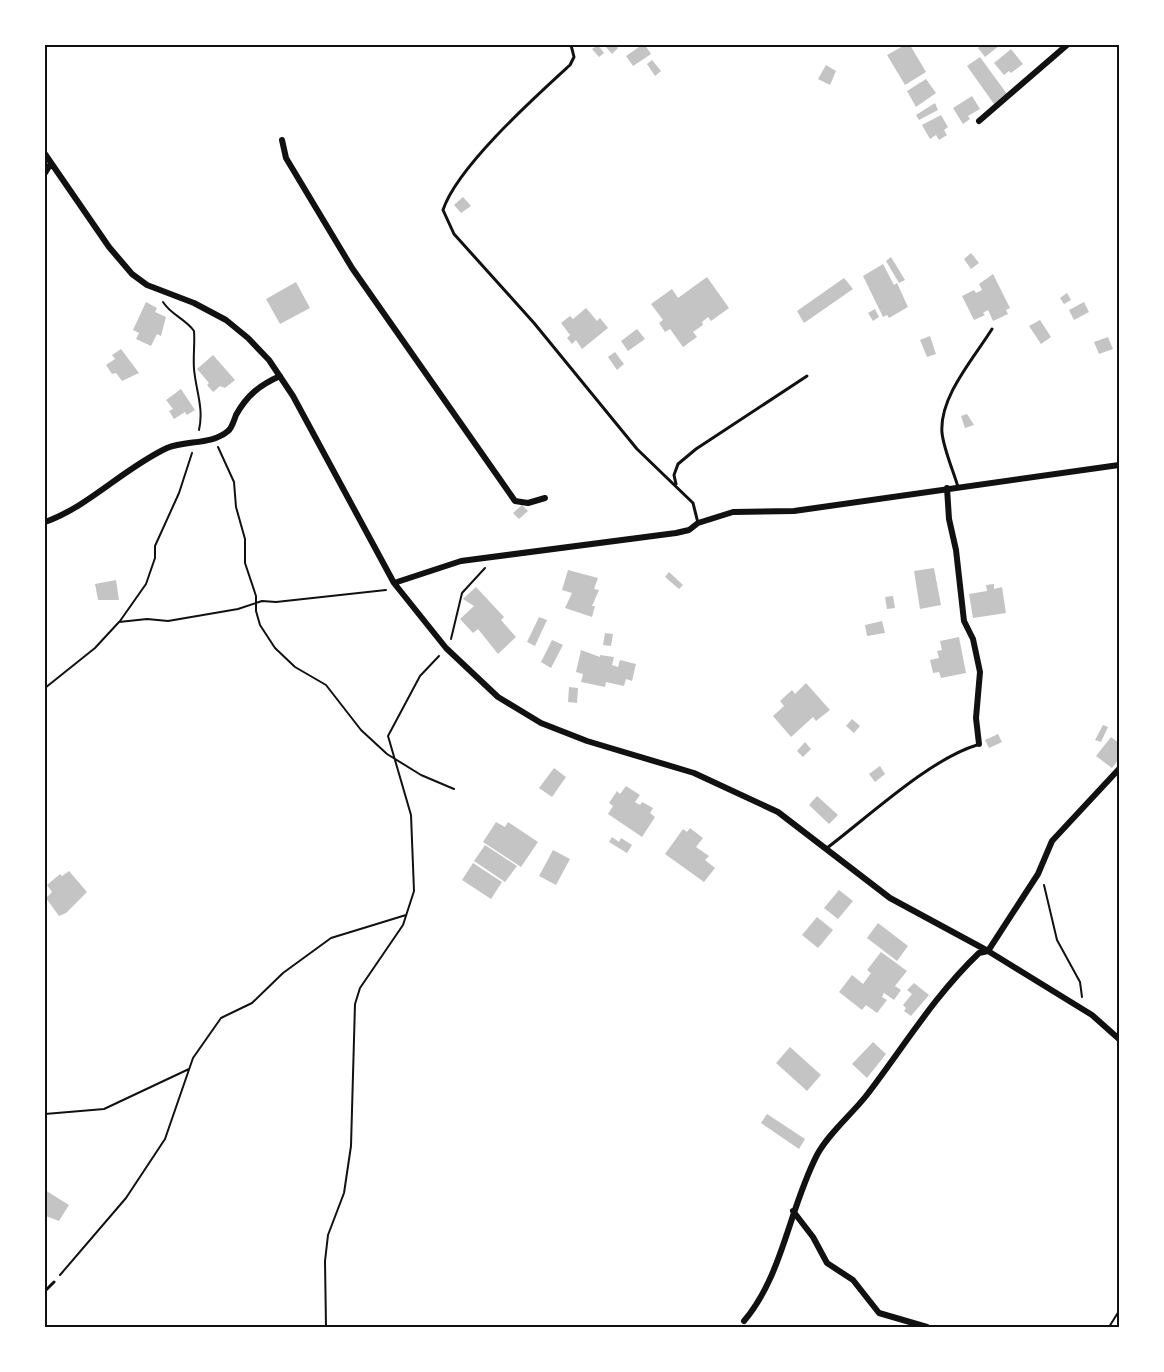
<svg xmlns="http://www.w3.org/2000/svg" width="1164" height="1372" viewBox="0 0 1164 1372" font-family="Literata,serif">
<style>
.building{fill:#c4c4c4}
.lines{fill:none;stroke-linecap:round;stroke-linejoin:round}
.path{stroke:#111;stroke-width:2}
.service{stroke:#111;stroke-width:3}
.minor{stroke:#111;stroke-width:6}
.neatline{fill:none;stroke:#111;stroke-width:2}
</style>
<rect width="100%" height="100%" fill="#fff"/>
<path class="building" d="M598,45L604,53L599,57L592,49Z
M608,45H615L618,48L612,54L606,47Z
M642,45H645L651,54L633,66L626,56Z
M905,45H910L926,72L905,85L887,55Z
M982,45H1000L985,57L978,48Z
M1011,49L1023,64L1011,73L1009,71L1004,75L994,63Z
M980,57L1007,94L994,104L967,66Z
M652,60L661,71L655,76L647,64Z
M826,65L836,71L830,85L818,79Z
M926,79L936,93L916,107L907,91Z
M972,96L980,109L968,116L970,119L963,124L953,108Z
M935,103L938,110L919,120L916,115Z
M941,115L948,127L944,130L947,135L939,140L936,135L930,139L922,125Z
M463,197L471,206L461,213L454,205Z
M971,253L979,263L971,269L964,259Z
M891,257L905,280L899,283L886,261Z
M883,264L894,285L897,283L908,307L889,318L887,315L883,317L863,276Z
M993,274L1010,308L1006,310L1008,314L993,321L988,310L983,313L985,315L974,320L962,296L974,290L976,293L982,290L979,284Z
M707,277L729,308L711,321L708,317L702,322L703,325L693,332L697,337L683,347L670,329L665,332L659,323L663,320L651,304L672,289L678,298Z
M844,278L853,289L804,323L797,311Z
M296,282L310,308L280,324L266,299Z
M1067,293L1071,300L1064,304L1060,298Z
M146,302L157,308L155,312L166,317L161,336L157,334L151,346L136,339L139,333L133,330Z
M1084,302L1089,312L1074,320L1069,310Z
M586,308L597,321L600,318L608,328L582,349L576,340L572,344L567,338L570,335L561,323L570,316L573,319Z
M875,309L879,317L873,321L868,313Z
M1040,320L1051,337L1041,344L1029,326Z
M637,329L645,339L628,351L621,341Z
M930,336L936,354L927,357L920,340Z
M1108,337L1113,349L1099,354L1094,342Z
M121,349L139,373L122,381L116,373L112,374L106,365L115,359L112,355Z
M615,352L624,364L617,370L608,357Z
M213,355L235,380L225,388L220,386L213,392L207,385L209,383L197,369Z
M181,389L195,410L187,415L185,412L174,419L169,411L173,409L166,400Z
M967,414L974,425L965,428L961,416Z
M522,505L528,511L519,519L513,513Z
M934,568L941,605L920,609L914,571Z
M568,570L598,578L594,589L599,590L592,606H595L592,617L565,608L572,593L562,590Z
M669,572L683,585L679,589L665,577Z
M116,580L119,600H98L95,584Z
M994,584V589L1002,587L1006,613L973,618L969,594L987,591L986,585Z
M476,587L504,617L501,620L516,637L498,654L478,629L473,633L460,619L474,606L463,599Z
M893,596L895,608L887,609L885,597Z
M539,617L547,620L535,646L527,642Z
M882,621L885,633L867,636L865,625Z
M605,633L613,634L611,646L603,645Z
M959,637L966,673L941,678L939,672L933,673L930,660L939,658L937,651L942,650L940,641Z
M552,640L563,645L551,668L541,662Z
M581,650L600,657V655L614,657L612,665L618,667L620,660L636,664L632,681L626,679L624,686L606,682L605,687L581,682L583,674L576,672Z
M806,683L830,710L816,721L813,717L791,737L773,716L784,706L780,701L792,690L795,694Z
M569,687L578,688L577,703L568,702Z
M852,719L860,726L854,733L846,726Z
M1103,725L1108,727L1101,742L1095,740Z
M998,734L1002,742L989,748L985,740Z
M1111,737L1119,743L1117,754L1119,759L1112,768L1096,756Z
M805,742L811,749L803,757L797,751Z
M880,766L885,774L875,782L869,774Z
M554,768L566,777L552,797L539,788Z
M626,786L640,795L635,802L640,805L642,802L653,808L650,813L655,817L642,837L608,814L613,806L609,803L617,791L620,794Z
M817,796L838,815L829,824L809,805Z
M496,822L505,827L508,822L538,842L521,867L483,842Z
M690,828L703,838L696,847L709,856L705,860L715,868L704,882L665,854L683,829L687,832Z
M612,837L619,842L621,838L632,845L627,853L609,842Z
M485,845L517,866L505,882L474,861Z
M553,850L570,859L556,885L539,876Z
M473,863L502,882L491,899L462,880Z
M69,871L87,892L66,913L59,916L46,898L52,892L47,885L60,874L62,876Z
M839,890L853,901L838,919L824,908Z
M817,917L833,930L818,948L802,935Z
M878,923L908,946L897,961L867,938Z
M881,952L907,971L895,986L901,990L894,1000L884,993L882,997L887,1000L877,1013L866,1005L862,1010L839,992L852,975L863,984L871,973L867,970Z
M914,983L929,995L911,1016L904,1011L906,1008L903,1005L912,994L907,990Z
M873,1042L886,1054L867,1078L852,1064Z
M790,1047L821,1075L807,1091L776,1063Z
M767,1114L805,1139L799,1149L761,1123Z
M45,1190L69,1205L59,1221L46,1216Z"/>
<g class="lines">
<path class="path" d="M163,302C171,315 186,319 194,331C195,344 193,356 194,369C196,391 204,408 199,430
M218,447L234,482L236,507L245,539V563L256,596V611L260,625L275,648L295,667L326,685L361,730L387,754L421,775L454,789
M120,621L146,584L155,558V546L179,493L192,453
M451,639L462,593L485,568
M45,688L95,648L119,622L147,619L168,621L238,609L262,601L276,602L386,590
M1044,885L1057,940L1080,982L1082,997
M45,1114L104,1109L189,1069
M60,1275L126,1198L165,1139L193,1058L221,1018L252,1003L283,973L331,938L406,915
M326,1327L325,1261L328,1235L344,1193L351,1146L355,1004L360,988L403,925L414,891L411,815L388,736L420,676L439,656
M1109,1327L1119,1311"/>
<path class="service" d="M571,45L574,57L570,65C535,97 457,167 443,210L454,234L534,323L637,449L693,503L698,523
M676,484L674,475L678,464L696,449L807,376
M958,487C953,470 944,450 942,433C939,397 974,358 992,329
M827,848C868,817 930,759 977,745
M45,1291L54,1282"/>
<path class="minor" d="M979,121L1067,45
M282,140L286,158L352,268L515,501L528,503L545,498
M45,154L109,247L132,274L147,285L194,303L226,320L248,338L269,360L293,396L394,583L446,648L498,697L541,723L587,741L694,773L778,812L890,898L988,951L1092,1015L1119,1039
M45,173L51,163
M947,488L949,519L956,550L964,621L973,639L980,672L976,718L979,744
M45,522C88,507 124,468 167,448C186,440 212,445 228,431C232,428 234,420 236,415C247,395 260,385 280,376
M394,583L461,561L676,533L689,530L698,523L733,512L794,511L1119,465
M793,1211L813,1237L827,1263L853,1280L879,1313L927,1327
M744,1321C783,1275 789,1209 817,1155C829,1133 850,1116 866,1096C903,1048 934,996 979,953L988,951L1038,874L1052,841L1119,769"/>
</g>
<rect width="1164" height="1372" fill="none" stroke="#ffffff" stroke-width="93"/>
<rect x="46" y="46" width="1072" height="1280" class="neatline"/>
</svg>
